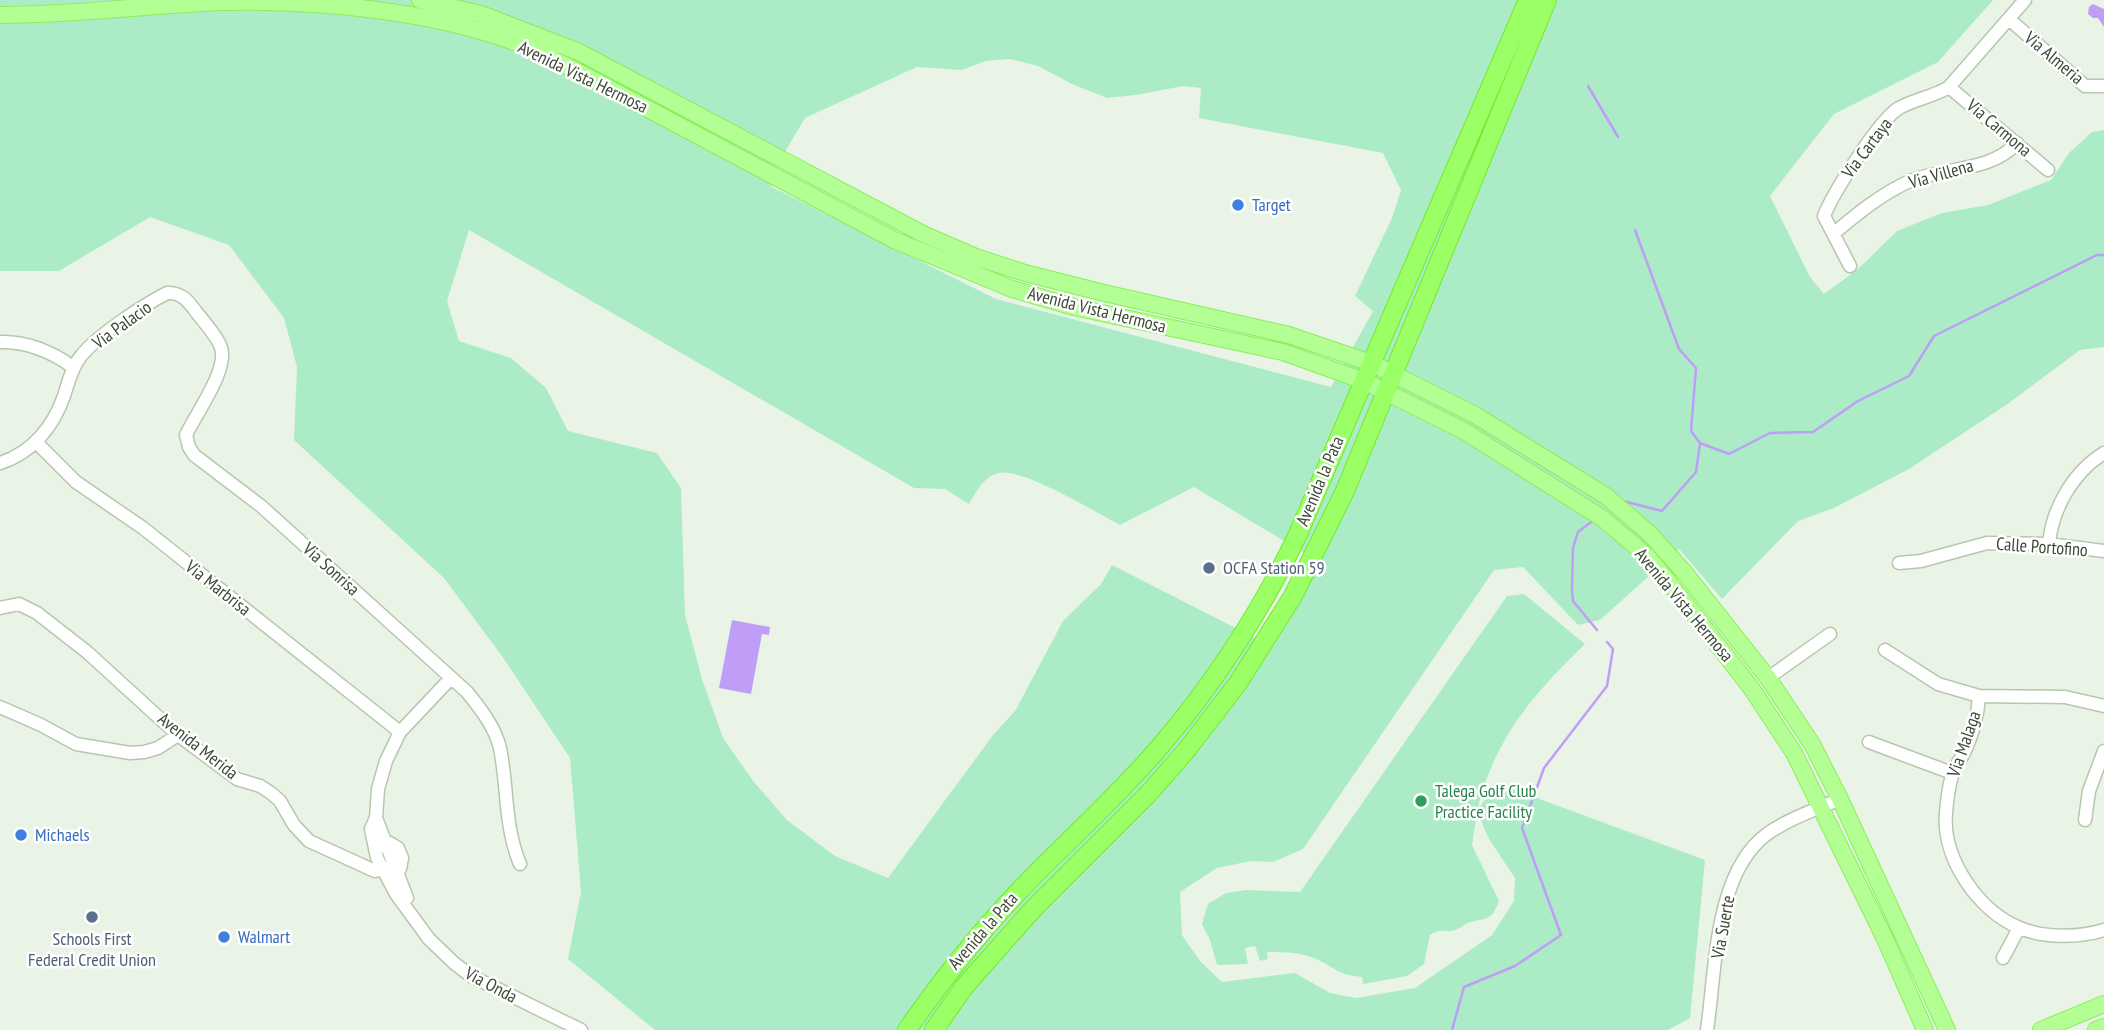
<svg xmlns="http://www.w3.org/2000/svg" width="2104" height="1030" viewBox="0 0 2104 1030" font-family="'PT Sans Narrow',sans-serif">
<style>
.green{fill:#abecc7;fill-rule:evenodd}
.water{fill:#c09df6}
.lines{fill:none;stroke-linecap:round;stroke-linejoin:round}
.stream{stroke:#c09df6;stroke-width:2.5}
.minor-casing{stroke:#b6c7ad;stroke-width:15}
.major-casing{stroke:#88ee5a;stroke-width:18}
.highway-casing{stroke:#73ea2a;stroke-width:20}
.minor{stroke:#fff;stroke-width:12}
.major{stroke:#b4ff94;stroke-width:16}
.highway{stroke:#9bff66;stroke-width:18}
.shop-dot{fill:#3f7fe0;stroke:#fff;stroke-width:2.5}
.service-dot{fill:#5c6f8a;stroke:#fff;stroke-width:2.5}
.leisure-dot{fill:#2e9e5b;stroke:#fff;stroke-width:2.5}
.labels{text-anchor:middle;stroke-width:5;stroke-linejoin:round;paint-order:stroke}
.street-label{font-size:18px;fill:#3c4834;stroke:#fff}
.shop-label{font-size:18px;fill:#366cbe;stroke:#fff;text-anchor:start}
.service-label{font-size:18px;fill:#4e5e75;stroke:#fff;text-anchor:start}
.leisure-label{font-size:18px;fill:#27864d;stroke:#fff;text-anchor:start}
</style>
<rect width="100%" height="100%" fill="#eaf4e6"/>
<path class="green" d="M0,0H1993L1938,62L1834,114L1770,196L1810,277L1824,294L1858,269L1897,231L1942,213L1988,205L2051,180L2069,153L2092,132L2104,130V347L2080,350L2009,403L1909,469L1834,508L1798,521L1722,599L1679,549L1600,620L1578,625L1523,567L1494,570L1303,849L1273,862L1251,861L1217,868L1180,892L1182,935L1200,961L1222,982L1295,973L1330,993L1356,998L1415,988L1492,935L1514,901L1515,878L1489,839L1477,812L1472,845L1499,901C1491,922 1487,917 1468,923C1463,925 1458,930 1452,931C1441,932 1442,928 1430,935L1424,964L1407,976L1363,984L1362,977C1338,975 1336,968 1316,959C1300,952 1284,952 1267,952L1268,959L1260,961L1255,946L1245,948L1248,964L1217,965L1210,940L1202,924L1208,904L1226,893L1246,890L1300,892L1507,596L1524,594L1585,644C1532,696 1495,737 1477,811L1496,783L1705,860L1690,1018L1668,1030H655L568,959L581,892L570,758L502,656L444,578L294,440L297,367L284,318L229,245L150,217L59,271H0ZM1010,59L1038,66L1072,84L1107,98L1136,95L1183,86L1201,88L1199,118L1383,153L1401,190L1392,218L1355,296L1373,311L1331,387L996,299L772,187L776,167L805,118L917,67L962,70L986,61ZM469,230L914,488L945,489L969,504C977,491 983,477 999,473C1023,468 1097,513 1120,525L1194,487L1319,562L1293,614L1269,645L1112,565L1101,584L1063,621L1015,711L993,735L888,878L835,856L787,820L754,782L723,738L702,679L685,615L681,488L657,453L568,431L546,388L511,358L459,341L447,301Z"/>
<path class="water" d="M2093,4L2104,9V27L2098,18H2093L2088,14L2089,7Z
M732,620L770,627L769,635L762,634L751,694L719,688Z"/>
<g class="lines">
<path class="stream" d="M1588,86L1618,137
M1635,230L1679,349L1696,368L1691,431L1700,443
M1623,501L1662,511L1696,472L1700,443L1729,454L1770,433L1813,432L1858,401L1909,376L1934,336L2097,255H2104
M1595,519L1578,532L1573,548L1572,590L1573,601L1597,630
M1452,1030L1464,987L1515,966L1561,935L1522,828L1544,768L1607,686L1613,649L1607,642"/>
<defs>
<path id="minor" d="M2009,19L2085,86H2104
M1949,87L2048,170
M1833,234C1857,214 1881,194 1910,181C1944,167 1991,172 2017,143
M1850,266L1824,216C1833,193 1879,120 1899,108C1915,99 1933,97 1949,87L2025,0
M0,342C26,341 53,352 74,368
M37,443L76,482L143,528L400,732
M0,463C32,453 53,427 64,396C68,383 72,367 81,356C98,335 142,306 167,293C182,292 189,302 197,313C205,323 215,334 220,345C231,367 196,413 186,435L189,447L194,455L261,506L467,692C480,708 495,727 500,748C508,787 504,826 520,864
M2049,544C2052,509 2073,472 2104,453
M1899,563L1921,561L1987,543L2049,544L2104,551
M0,608L19,604L37,613L87,652L178,735L237,779L260,786L271,793L280,801L294,825L309,841L375,871L401,864
M1885,650L1938,684L1979,696C1978,716 1973,734 1964,753C1960,760 1954,768 1952,776C1948,788 1947,801 1946,813C1942,858 1978,911 2020,928C2044,938 2079,938 2104,930
M451,678L400,732L386,761L378,789L376,818L371,829L377,858L396,894L429,939L454,963L471,976L581,1030
M1768,678L1830,634
M1979,696L2065,697L2104,706
M0,707L41,725L76,744L130,753L144,752L158,748L178,735
M1869,742L1952,773
M376,818L407,898
M2085,820L2089,791L2104,751
M382,846L390,843L398,848L402,858L400,869
M2003,958L2019,928
M1707,1030C1716,970 1714,873 1767,834C1788,819 1817,809 1840,799"/>
<path id="major" d="M420,0L481,14L579,52L923,234L976,257L1025,273L1100,292L1289,335L1371,363L1475,415L1606,496L1650,534L1685,573L1768,678L1812,744L1840,799L1947,1030
M0,15C74,15 148,5 222,2C317,0 430,10 520,44C538,51 555,61 573,69L894,240L1012,289L1074,307L1283,352L1364,381L1464,431L1602,518L1648,557L1663,575L1752,689L1794,753L1885,939L1925,1030
M2041,1030L2104,1004
M2096,1030L2104,1027"/>
<path id="highway" d="M907,1030C941,981 978,934 1020,890C1065,843 1114,800 1157,750C1212,687 1262,610 1298,534L1528,0
M934,1030L964,987L1033,909L1148,794L1185,752L1238,683L1293,596L1345,491L1547,0"/>
</defs>
<use href="#minor" class="minor-casing"/>
<use href="#major" class="major-casing"/>
<use href="#highway" class="highway-casing"/>
<use href="#minor" class="minor"/>
<use href="#major" class="major"/>
<use href="#highway" class="highway"/>
</g>
<g class="shop-dot">
<circle cx="1238" cy="205" r="7"/>
<circle cx="21" cy="835" r="7"/>
<circle cx="224" cy="937" r="7"/>
</g>
<g class="service-dot">
<circle cx="1209" cy="568" r="7"/>
<circle cx="92" cy="917" r="7"/>
</g>
<circle class="leisure-dot" cx="1421" cy="801" r="7"/>
<g class="labels">
<g class="street-label">
<text transform="translate(2054 58) rotate(40)" y="6">Via Almeria</text>
<text transform="translate(583 77) rotate(26)" y="6">Avenida Vista Hermosa</text>
<text transform="translate(1999 128) rotate(40)" y="6">Via Carmona</text>
<text transform="translate(1867 148) rotate(-53)" y="6">Via Cartaya</text>
<text transform="translate(1941 174) rotate(-16)" y="6">Via Villena</text>
<text transform="translate(1097 310) rotate(14)" y="6">Avenida Vista Hermosa</text>
<text transform="translate(122 325) rotate(-36)" y="6">Via Palacio</text>
<text transform="translate(1320 481) rotate(-67)" y="6">Avenida la Pata</text>
<text transform="translate(2042 547) rotate(4)" y="6">Calle Portofino</text>
<text transform="translate(331 569) rotate(42)" y="6">Via Sonrisa</text>
<text transform="translate(218 588) rotate(38)" y="6">Via Marbrisa</text>
<text transform="translate(1684 605) rotate(50)" y="6">Avenida Vista Hermosa</text>
<text transform="translate(1964 744) rotate(-71)" y="6">Via Malaga</text>
<text transform="translate(198 746) rotate(38)" y="6">Avenida Merida</text>
<text transform="translate(1723 927) rotate(-80)" y="6">Via Suerte</text>
<text transform="translate(983 931) rotate(-49)" y="6">Avenida la Pata</text>
<text transform="translate(491 985) rotate(28)" y="6">Via Onda</text>
</g>
<g class="shop-label">
<text x="1252" y="211">Target</text>
<text x="35" y="841">Michaels</text>
<text x="238" y="943">Walmart</text>
</g>
<g class="service-label">
<text x="1223" y="574">OCFA Station 59</text>
<text x="92" y="945" text-anchor="middle">Schools First<tspan x="92" dy="21">Federal Credit Union</tspan></text>
</g>
<g class="leisure-label">
<text x="1435" y="797">Talega Golf Club<tspan x="1435" dy="21">Practice Facility</tspan></text>
</g>
</g>
</svg>
